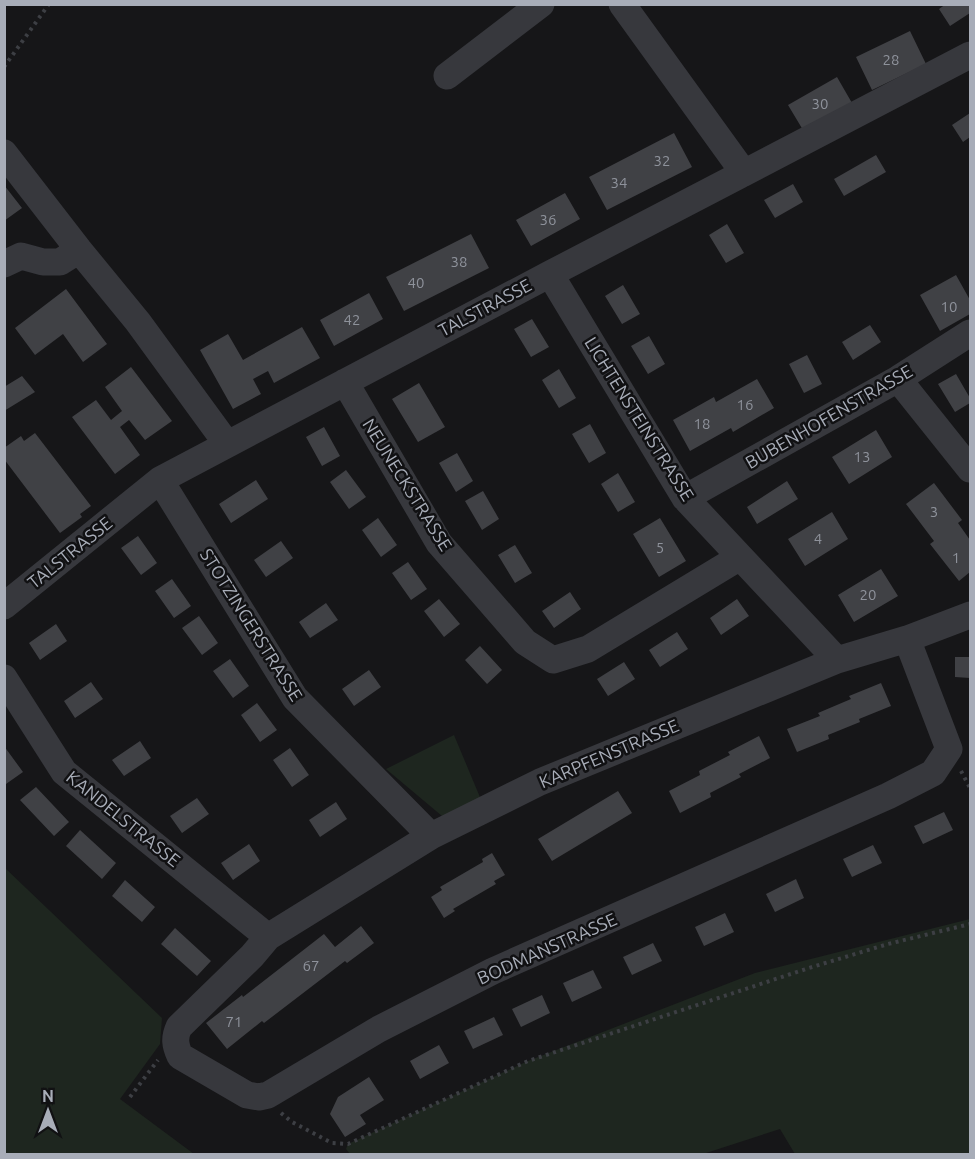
<svg xmlns="http://www.w3.org/2000/svg" width="975" height="1159" viewBox="0 0 975 1159" font-family="Ubuntu,sans-serif">
<style>
.green{fill:#1e261f}
.building{fill:#404145}
.lines{fill:none;stroke-linecap:round;stroke-linejoin:round}
.path{stroke:#3d3f44;stroke-width:4;stroke-dasharray:3 4.5;stroke-linecap:butt}
.minor{stroke:#37383d;stroke-width:27}
.labels{text-anchor:middle;stroke-width:5;stroke-linejoin:round;paint-order:stroke}
.number-label{font-size:15px;fill:#8e929b}
.street-label{font-size:18px;fill:#a8adb8;stroke:#111113}
</style>
<rect width="100%" height="100%" fill="#161618"/>
<path class="green" d="M454,735L482,802L442,816L386,769Z
M5,868L162,1018L160,1044L120,1099L194,1154H5Z
M970,919V1154H795L780,1129L703,1154H350L346,1149L348,1144L528,1061L755,973Z"/>
<path class="building" d="M946,4H970V13L950,26L939,9Z
M910,31L926,64L872,90L856,57Z
M837,77L852,103L803,130L788,105Z
M970,113V137L963,142L952,125Z
M674,133L692,167L607,210L589,177Z
M876,155L886,172L844,196L834,179Z
M793,184L803,202L775,218L764,200Z
M4,185L22,208L4,221Z
M565,193L580,219L531,246L516,220Z
M727,224L744,253L726,263L709,235Z
M471,234L489,268L404,311L386,277Z
M956,275L970,300V314L940,331L920,295Z
M623,285L640,314L622,324L605,296Z
M66,289L107,344L83,362L63,334L35,355L15,328Z
M369,293L383,319L334,346L320,320Z
M532,319L549,347L531,357L514,329Z
M870,325L881,342L853,360L842,342Z
M302,327L320,358L274,383L268,371L253,379L261,394L233,409L200,350L228,334L243,360Z
M649,336L665,364L648,374L631,346Z
M807,355L822,384L804,393L789,364Z
M131,367L172,421L145,440L129,420L120,427L140,455L115,474L72,417L96,400L111,420L122,411L105,387Z
M559,369L576,398L559,408L542,380Z
M956,374L970,398V403L955,412L938,384Z
M22,376L35,392L4,411V387Z
M757,379L774,408L733,432L731,428L690,451L673,420L714,397L716,402Z
M419,383L445,427L418,442L392,399Z
M590,424L606,453L589,463L572,434Z
M324,427L340,456L322,466L306,437Z
M876,430L892,457L849,484L832,457Z
M35,433L91,506L80,514L82,517L60,533L4,459V448L21,436L24,441Z
M457,453L473,481L456,492L439,463Z
M346,470L366,497L349,509L330,482Z
M618,473L635,502L618,512L601,484Z
M256,480L268,499L231,523L219,504Z
M787,481L798,499L757,524L747,507Z
M934,483L962,520L958,523L970,540V572L959,581L930,544L934,541L906,504Z
M483,491L499,519L482,530L465,501Z
M832,512L848,539L805,566L788,539Z
M378,518L397,545L381,557L362,530Z
M660,518L686,561L659,577L633,534Z
M138,536L157,563L141,575L121,548Z
M281,541L293,558L266,577L254,560Z
M515,545L532,573L515,583L498,555Z
M408,562L427,589L411,600L392,573Z
M881,569L898,596L854,622L838,595Z
M172,579L191,606L174,618L155,591Z
M570,592L581,609L554,628L542,611Z
M439,599L460,624L444,637L424,611Z
M737,599L749,616L721,635L710,618Z
M326,603L338,620L310,638L299,622Z
M199,616L218,643L202,655L182,628Z
M56,624L67,641L40,660L29,643Z
M677,632L688,649L660,667L649,650Z
M480,646L502,670L487,684L465,660Z
M955,657H970V678L955,677Z
M230,659L249,686L233,698L213,671Z
M624,662L635,679L608,696L597,679Z
M369,670L381,687L354,706L342,689Z
M91,682L103,699L75,718L64,701Z
M881,683L891,706L859,719L860,722L828,735L829,739L797,752L787,729L820,716L818,713L851,699L849,696Z
M257,703L277,730L260,742L241,715Z
M759,736L770,758L739,774L741,777L710,793L711,797L680,813L669,791L700,775L699,771L730,755L728,752Z
M140,741L151,758L124,776L112,760Z
M4,746L23,772L6,784L4,782Z
M290,748L309,775L292,787L273,760Z
M36,787L69,822L54,836L20,800Z
M618,791L632,813L552,861L538,839Z
M197,798L209,814L182,833L170,816Z
M336,802L347,819L320,837L309,820Z
M944,812L953,830L923,844L914,826Z
M80,830L116,863L102,879L66,846Z
M249,844L260,861L233,880L221,863Z
M873,845L882,863L852,877L843,859Z
M492,853L505,875L494,881L496,884L453,909L455,911L444,918L431,897L442,890L440,887L483,862L482,859Z
M796,879L804,898L775,912L766,894Z
M125,880L155,907L142,922L112,896Z
M725,913L734,932L704,946L695,927Z
M361,926L374,943L347,963L345,961L264,1023L262,1021L227,1049L206,1023L242,995L243,997L324,934L335,947Z
M175,928L211,961L197,976L161,944Z
M653,943L662,961L632,975L623,957Z
M593,970L602,988L572,1002L563,983Z
M542,995L550,1013L521,1027L512,1009Z
M494,1017L503,1035L473,1049L464,1031Z
M439,1045L449,1063L420,1079L410,1061Z
M369,1077L384,1100L360,1115L366,1124L345,1137L330,1114L338,1097Z"/>
<g class="lines">
<path class="path" d="M4,67L49,4
M961,771L970,788
M130,1097L158,1060
M281,1113L292,1122L332,1143L348,1144L528,1061L809,968L888,944L970,924"/>
<path class="minor" d="M622,4L744,173
M447,76L541,4
M4,153L79,250L138,322L227,444
M4,264L21,256L43,262H60L79,250
M550,274L685,498L837,660
M898,379L970,469
M345,382L439,543L525,642L553,660L588,649L740,557
M160,480L295,698L431,836
M685,498L898,379L970,333
M4,606L160,480L550,274L970,55
M907,639L949,749L933,773L888,796L493,971L379,1029L268,1095L259,1097L247,1095L180,1056C175,1045 174,1038 179,1027L252,956L268,937L431,836L540,782L837,660L907,639L970,615
M4,678L64,772L268,937"/>
</g>
<g class="labels">
<g class="number-label">
<text x="891" y="65">28</text>
<text x="820" y="109">30</text>
<text x="662" y="166">32</text>
<text x="619" y="188">34</text>
<text x="548" y="225">36</text>
<text x="459" y="267">38</text>
<text x="416" y="288">40</text>
<text x="949" y="312">10</text>
<text x="352" y="325">42</text>
<text x="745" y="410">16</text>
<text x="702" y="429">18</text>
<text x="862" y="462">13</text>
<text x="934" y="517">3</text>
<text x="818" y="544">4</text>
<text x="660" y="553">5</text>
<text x="956" y="563">1</text>
<text x="868" y="600">20</text>
<text x="311" y="971">67</text>
<text x="234" y="1027">71</text>
</g>
<g class="street-label">
<text transform="translate(485 308) rotate(-28)" y="6">TALSTRASSE</text>
<text transform="translate(829 417) rotate(-30)" y="6">BUBENHOFENSTRASSE</text>
<text transform="translate(639 419) rotate(58)" y="6">LICHTENSTEINSTRASSE</text>
<text transform="translate(407 485) rotate(58)" y="6">NEUNECKSTRASSE</text>
<text transform="translate(70 553) rotate(-39)" y="6">TALSTRASSE</text>
<text transform="translate(251 625) rotate(58)" y="6">STOTZINGERSTRASSE</text>
<text transform="translate(609 754) rotate(-23)" y="6">KARPFENSTRASSE</text>
<text transform="translate(123 819) rotate(39)" y="6">KANDELSTRASSE</text>
<text transform="translate(547 949) rotate(-24)" y="6">BODMANSTRASSE</text>
</g>
</g>
<rect width="975" height="1159" fill="none" stroke="#a8adb8" stroke-width="12"/>
<g transform="translate(48 1111)" stroke="#111113" stroke-width="4.5" paint-order="stroke">
<path d="M0-4.5L10 22L0 15L-10 22Z" fill="#a8adb8"/>
<text y="-9" font-size="16" font-weight="bold" text-anchor="middle" fill="#a8adb8">N</text>
</g>
</svg>
